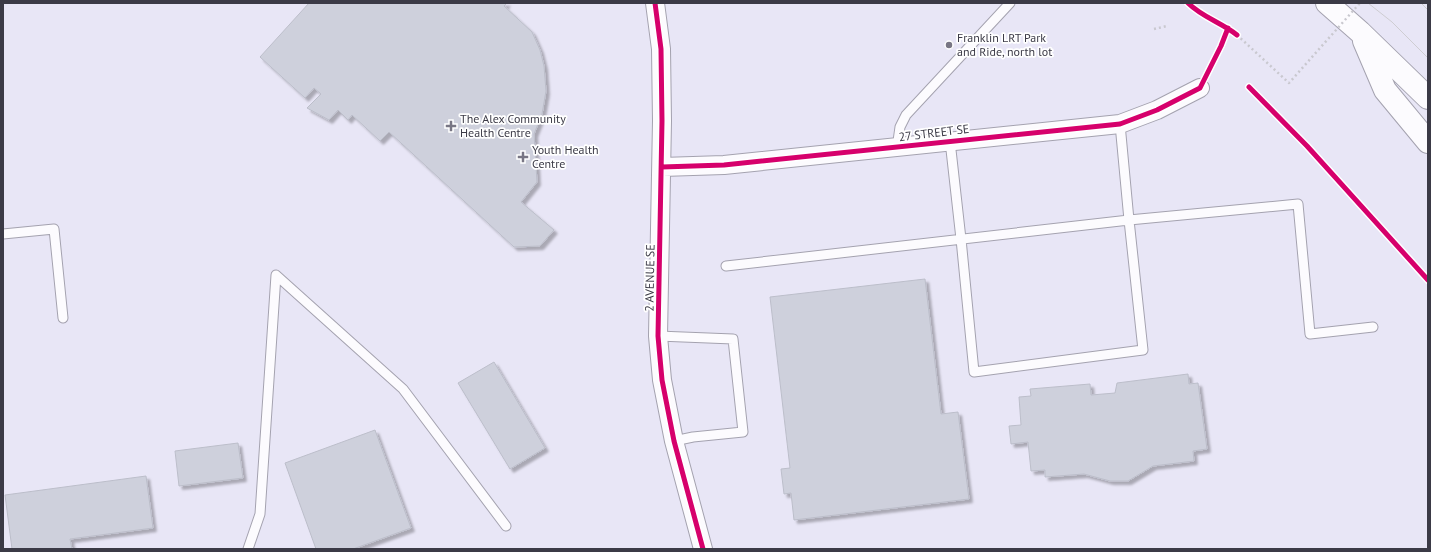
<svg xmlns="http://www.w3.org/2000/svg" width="1431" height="552" viewBox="0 0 1431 552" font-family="'PT Sans',sans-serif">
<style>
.building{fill:#ced0dc;stroke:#bcbeca;filter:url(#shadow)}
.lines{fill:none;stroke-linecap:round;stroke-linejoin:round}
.service-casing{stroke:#a4a2af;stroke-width:11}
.minor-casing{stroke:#a4a2af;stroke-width:20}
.secondary-casing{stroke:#a4a2af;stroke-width:24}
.path{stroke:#c9c8cf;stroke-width:2.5;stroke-dasharray:2 3;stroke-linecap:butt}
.service{stroke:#fcfbfe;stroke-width:9}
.minor{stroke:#fcfbfe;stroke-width:18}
.secondary{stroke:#fcfbfe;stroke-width:22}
.tram{stroke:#cecdd2;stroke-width:1}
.path-bridge{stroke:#c9c8cf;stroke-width:2.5;stroke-dasharray:2 3;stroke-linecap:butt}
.cycleway-casing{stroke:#fff;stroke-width:8}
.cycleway{stroke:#d6006c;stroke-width:5}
.poi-dot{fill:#787684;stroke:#fff;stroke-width:1.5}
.labels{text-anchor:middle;stroke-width:3.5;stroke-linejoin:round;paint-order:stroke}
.poi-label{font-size:12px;fill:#3b3a46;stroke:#fff;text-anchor:start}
.street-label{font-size:12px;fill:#3b3a46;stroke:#fff}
</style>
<defs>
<filter id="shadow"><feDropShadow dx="3.5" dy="3.5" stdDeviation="1" flood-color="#0004"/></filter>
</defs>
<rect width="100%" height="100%" fill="#e8e6f6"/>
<path class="building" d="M309,3H507L504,6L532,32L540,50L544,66L546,91L542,114L534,134L537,182L521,202L554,230L540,246L514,247L389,132L380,141L352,115L348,120L338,110L329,120L307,108L321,94L314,88L305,98L260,57Z
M925,279L941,414L958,412L969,499L794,520L791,493L784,494L781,469L790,468L770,297Z
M494,362L545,448L510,469L458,383Z
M1188,374L1189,384L1198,383L1207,449L1193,451L1194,461L1153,466L1128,481H1110L1084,474L1045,477V470L1031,471L1028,442L1011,444L1009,426L1021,425L1019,397L1031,396L1030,389L1090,384L1091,395L1115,393L1117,383Z
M375,430L411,528L353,549H316L285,463Z
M238,443L243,478L179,486L175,451Z
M146,476L153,528L70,539L72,549H12L5,495Z"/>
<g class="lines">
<defs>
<path id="service" d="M950,141L961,239L974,372L1143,350L1129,220L1120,124
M897,148L900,127L906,115L1010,3
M3,234L54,229L63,318
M726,266L1129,220L1298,204L1310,334L1373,327
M658,336L733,339L743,432L693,437L674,441
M248,549L260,514L276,275L403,389L506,526"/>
<path id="minor" d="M655,3L661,49L662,121L658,336L662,380L674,441L703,549
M662,167L724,165L1120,124L1157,110L1200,88"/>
<path id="secondary" d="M1327,3L1360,32L1428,98
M1364,41L1385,90L1428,142"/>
</defs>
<use href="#service" class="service-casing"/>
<use href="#minor" class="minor-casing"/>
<use href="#secondary" class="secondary-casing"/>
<path class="path" d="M1154,29L1167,26"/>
<use href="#service" class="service"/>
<use href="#minor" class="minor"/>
<use href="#secondary" class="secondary"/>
<path class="tram" d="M1368,3L1392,22L1428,58
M1421,3L1428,10"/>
<path class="path-bridge" d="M1237,35L1289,83L1360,3"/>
<defs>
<path id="cycleway" d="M655,3L661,49L662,121L658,336L662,380L674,441L703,549
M1188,3C1202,17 1222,23 1237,35
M1249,87L1307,146L1428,280
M662,167L724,165L1120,124L1157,110L1200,88L1221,46L1228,28"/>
</defs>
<use href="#cycleway" class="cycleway-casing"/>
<use href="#cycleway" class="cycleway"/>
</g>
<g class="poi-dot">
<circle cx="949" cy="45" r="4"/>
<path d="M449 120h4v4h4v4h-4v4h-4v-4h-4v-4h4z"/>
<path d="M521 151h4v4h4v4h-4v4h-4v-4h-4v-4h4z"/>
</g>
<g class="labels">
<g class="poi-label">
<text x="957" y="42">Franklin LRT Park<tspan x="957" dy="14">and Ride, north lot</tspan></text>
<text x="460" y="123">The Alex Community<tspan x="460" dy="14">Health Centre</tspan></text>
<text x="532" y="154">Youth Health<tspan x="532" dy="14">Centre</tspan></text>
</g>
<g class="street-label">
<text transform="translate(934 133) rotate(-7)" y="4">27 STREET SE</text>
<text transform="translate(650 278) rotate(-89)" y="4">2 AVENUE SE</text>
</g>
</g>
<rect width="1431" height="552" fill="none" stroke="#3b3a46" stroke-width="8"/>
</svg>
